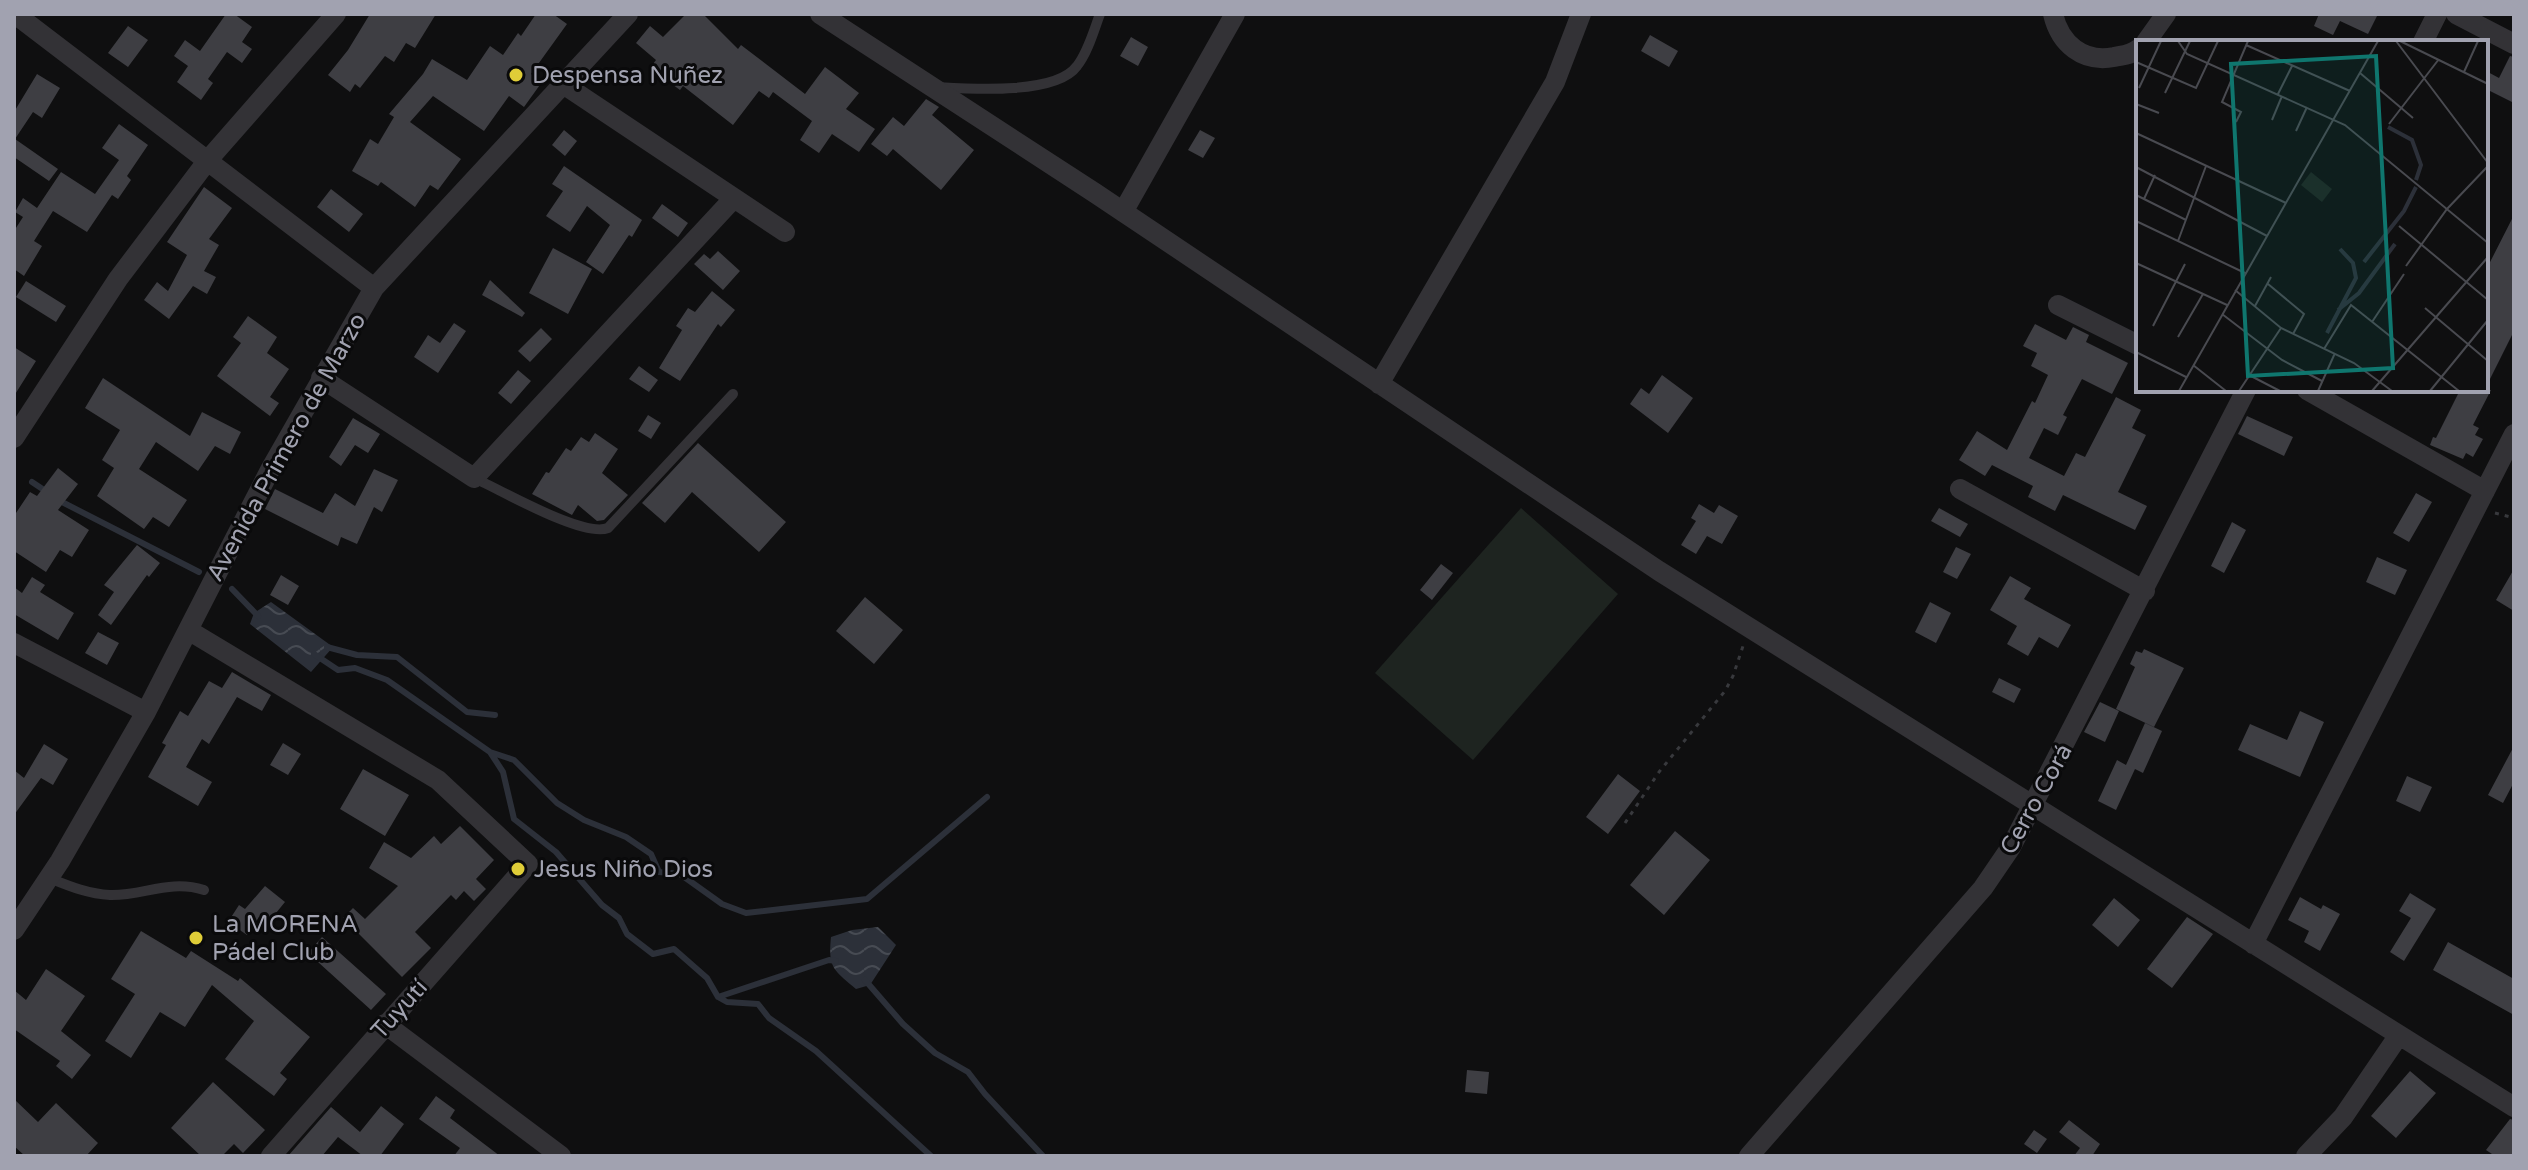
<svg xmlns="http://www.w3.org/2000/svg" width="2528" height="1170" viewBox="0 0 2528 1170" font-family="'Varela Round',sans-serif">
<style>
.pitch{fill:#1e2420}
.water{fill:url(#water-waves)}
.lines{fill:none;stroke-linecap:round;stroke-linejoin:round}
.stream{stroke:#2c3039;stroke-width:6}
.building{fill:#3e3e43}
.path{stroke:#38393d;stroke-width:3;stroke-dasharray:4 6;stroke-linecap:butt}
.lane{stroke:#333236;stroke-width:10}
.street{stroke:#333236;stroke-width:20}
.poi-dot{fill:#dfcd38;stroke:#0a0a0b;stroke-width:3}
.labels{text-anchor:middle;stroke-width:6;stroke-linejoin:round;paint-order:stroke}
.poi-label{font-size:24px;fill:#a1a2b0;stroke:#0a0a0b;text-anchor:start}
.street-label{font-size:24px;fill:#a1a2b0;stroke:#0a0a0b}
.inset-river{fill:none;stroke:#2c3039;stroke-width:4}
.inset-road{fill:none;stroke:#494a50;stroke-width:2}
.view{fill:#0f766e;fill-opacity:0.15;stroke:#0f766e;stroke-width:4}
.inset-edge{fill:none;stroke:#a1a2b0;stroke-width:4}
</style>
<defs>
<pattern id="water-waves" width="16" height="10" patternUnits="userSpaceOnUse" patternTransform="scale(2)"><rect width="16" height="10" fill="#2c3039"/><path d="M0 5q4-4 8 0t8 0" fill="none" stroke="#474b53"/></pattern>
</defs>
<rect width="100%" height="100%" fill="#0f0f10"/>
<path class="pitch" d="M1521,508L1618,594L1473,760L1375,673Z"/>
<path class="water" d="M271,602L333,647L311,672L250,624L254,613Z
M878,927L896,945L870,985L856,989C833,969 828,968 831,937L852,930Z"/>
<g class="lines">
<path class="stream" d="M32,482L47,492
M60,501L199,572
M232,589L258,616
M327,647L357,655L397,657L467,712L495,715
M314,654L338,670L355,668L387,680L490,752L514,760L557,803L584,820L626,837L651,854L659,872L680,874L722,904L746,913L867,899L987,797
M490,752L503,772L514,819L556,852L602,905L619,918L627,934L653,954L674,949L707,978L718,997L727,1002L758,1004L769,1018L816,1051L931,1156
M865,980L903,1024L935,1053L968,1072L985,1094L1043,1156
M718,997L829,960L836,961"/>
</g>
<path class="building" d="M226,14H234L252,27L242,42L252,49L242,63L227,52L208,79L213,83L201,100L177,82L188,66L174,56L185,40L200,51Z
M370,14H436L415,48L406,43L394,62L385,56L360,88L355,84L350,92L328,75L348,50Z
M536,14H553L567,24L531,74L542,82L524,107L509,96L484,131L433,96L410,122L461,159L438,190L430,185L415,207L381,182L378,186L352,171L370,139L378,144L394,117L389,114L423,74L432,59L467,80L490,46L503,55L518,33L521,36Z
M686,14H703L738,49L741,45L805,94L825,67L859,93L846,109L875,129L859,152L832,134L819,153L800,140L812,121L773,92L769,98L759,91L733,125L683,86L680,90L650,68L656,60L636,43L650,26L663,37Z
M2319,14H2378L2368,34L2340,21L2333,35L2314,26Z
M128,26L148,40L128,67L108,53Z
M1650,35L1678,51L1669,67L1641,51Z
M1131,37L1148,47L1138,66L1120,56Z
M2510,56L2514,57V103L2486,89V71L2499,78Z
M37,74L60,88L42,118L33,112L15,139L58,169L49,181L14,157V112Z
M926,99L939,107L932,115L974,150L941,190L893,149L887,156L871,144L893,117L904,126Z
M119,124L148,145L127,176L131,180L118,199L112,195L87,232L53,211L34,241L42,246L24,276L14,269V231L23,217L15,212L23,198L37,208L61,172L95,194L119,160L102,148Z
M564,130L577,141L565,156L552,145Z
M1200,130L1215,138L1203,158L1188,150Z
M564,166L642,220L632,237L629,235L603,274L586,262L610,225L587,206L570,232L546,216L563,191L552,184Z
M204,187L232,208L209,239L219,245L204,271L216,277L207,294L193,286L169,319L144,300L157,282L168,291L187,255L167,242Z
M331,189L363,214L349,232L317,207Z
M662,204L688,223L678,237L652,218Z
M2514,215V331L2486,387V270Z
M553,248L592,269L568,314L529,293Z
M718,251L740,271L723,290L694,264L704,254L710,259Z
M490,280L525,313L522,317L482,295Z
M26,281L66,306L56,322L16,297Z
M712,291L735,310L721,327L718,324L680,381L659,368L682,330L676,326L688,308L695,312Z
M248,316L277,337L267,353L289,369L270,397L279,403L270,416L217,376L241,343L233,337Z
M454,323L466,331L438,373L414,357L428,335L440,343Z
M2035,324L2066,340L2073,327L2089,335L2086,342L2128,363L2112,394L2082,379L2063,415L2067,417L2058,435L2044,428L2029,458L2064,476L2076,453L2085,457L2116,397L2141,410L2132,428L2146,435L2118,492L2147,506L2135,530L2063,495L2055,511L2028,497L2033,486L1992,465L1985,476L1959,460L1977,431L2007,450L2032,401L2035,403L2048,375L2031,366L2037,353L2023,346Z
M541,328L552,339L530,362L518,351Z
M14,347L36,361L14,396Z
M639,366L658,380L649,392L629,379Z
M518,370L531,381L511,404L498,393Z
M1662,375L1693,398L1668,433L1630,404L1641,388L1649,394Z
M103,378L190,436L202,412L241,432L230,454L215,446L198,471L156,442L139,469L187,500L169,527L153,517L144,529L97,496L114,468L102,460L120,430L85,408Z
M2460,390H2491L2473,425L2479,428L2475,435L2483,439L2473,457L2466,453L2463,459L2430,445L2433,437L2436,438Z
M648,415L661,423L651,439L638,431Z
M2247,416L2293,437L2284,456L2238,434Z
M353,418L380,434L368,453L355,445L341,466L329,457Z
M595,433L618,449L602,473L628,495L604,520L597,521L578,505L572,515L532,494L546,472L549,473L566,448L571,451L581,437L589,442Z
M698,443L786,522L759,552L692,492L665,523L642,503Z
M58,468L78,484L58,510L89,530L72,557L60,550L46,572L14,551V516L30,492L37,496Z
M374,469L398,480L382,512L374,507L357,544L341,537L338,546L265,509L275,489L323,513L335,493L355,506Z
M2416,493L2432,502L2409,542L2393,533Z
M1699,504L1714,513L1719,505L1738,516L1722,544L1707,536L1696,554L1681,545L1696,521L1691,518Z
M1939,508L1968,524L1960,537L1931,521Z
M2232,522L2246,530L2224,573L2211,566Z
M137,545L160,563L149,577L147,575L111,625L98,615L114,592L104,585Z
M1956,547L1971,554L1957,579L1943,572Z
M2377,557L2407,570L2395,595L2366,582Z
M1441,564L1453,573L1432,600L1420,590Z
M2514,569V611L2496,600Z
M281,575L299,586L288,605L270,595Z
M2010,576L2031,588L2024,599L2071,625L2058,648L2039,637L2028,656L2007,644L2017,626L1990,610Z
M32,577L45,585L40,592L74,613L58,640L14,614V587L22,593Z
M865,597L903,630L874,664L836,631Z
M1930,602L1951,613L1936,643L1915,632Z
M98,632L119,643L107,665L85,653Z
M2144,649L2184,668L2154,727L2116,709L2135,667L2130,664L2136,651L2142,653Z
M232,672L271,695L262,711L237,697L209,744L202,739L186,767L212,782L198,806L148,777L166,745L162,743L180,711L188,716L209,681L222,688Z
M1999,678L2021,689L2014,703L1992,692Z
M2100,702L2119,711L2105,742L2084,732Z
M2300,711L2324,722L2300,777L2238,750L2250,724L2287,740Z
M2145,723L2162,731L2143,773L2135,769L2116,810L2098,801L2117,760L2126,765Z
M283,743L301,754L288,775L270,765Z
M44,744L68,759L53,785L41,778L14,815V770L24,778Z
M2514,746V782L2503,803L2488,795Z
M363,769L409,795L385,836L340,809Z
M1618,774L1640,791L1608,834L1586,817Z
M2407,776L2432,787L2420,812L2396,801Z
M460,826L494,860L476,879L486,889L474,901L464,891L456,900L451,895L415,932L431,948L402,977L343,918L353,908L365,919L398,886L369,868L384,842L411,858L434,836L441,844Z
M1675,831L1710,860L1664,915L1630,885Z
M265,886L285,902L267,924L259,917L247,935L228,922L239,905L245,909Z
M2410,893L2436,909L2404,961L2390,952L2411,918L2399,911Z
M2300,897L2321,909L2323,905L2340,914L2320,951L2304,942L2309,931L2288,920Z
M2114,898L2140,920L2118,947L2092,925Z
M2187,917L2213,934L2172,988L2147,969Z
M141,931L186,958L191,951L238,981L240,978L310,1037L280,1073L287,1079L274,1096L225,1059L254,1021L212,985L185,1027L160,1012L131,1058L105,1041L135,994L111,979Z
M322,937L386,994L371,1010L308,953Z
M2448,942L2514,979V1015L2433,970Z
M46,969L85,996L61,1031L91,1055L72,1079L56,1066L60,1061L14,1029V990L26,1000Z
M1467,1070L1489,1072L1487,1094L1465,1092Z
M2410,1071L2436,1093L2396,1138L2371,1116Z
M213,1082L265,1130L243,1153L234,1144L222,1156H201L171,1128Z
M436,1096L455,1110L450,1118L500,1156H454L460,1148L419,1119Z
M14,1099L38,1122L56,1103L98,1143L86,1156H25L14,1146Z
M381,1106L404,1124L380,1156H363L338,1137L322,1156H288L331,1107L360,1132Z
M2510,1119L2514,1120V1156H2495L2486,1150Z
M2069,1120L2100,1144L2092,1156H2074L2080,1148L2059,1132Z
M2034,1130L2047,1139L2037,1153L2024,1144Z"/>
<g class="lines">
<path class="path" d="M2495,513L2514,518
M1625,823L1659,772L1725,691L1733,676L1743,646"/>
<path class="lane" d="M938,87C971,89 1056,95 1077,66C1088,52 1094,30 1100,14
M474,478C501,490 583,538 608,528L733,394
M49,878C69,886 88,894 110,895C143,896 169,879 204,890"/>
<path class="street" d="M15,14L374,288
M820,14L1095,193L1659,571L2514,1107
M2053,14C2060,44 2083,63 2114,57C2123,55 2131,55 2138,49
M2456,14L2514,44
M2146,42L2166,14
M2423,42L2437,14
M563,84L785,232
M1123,212L1235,14
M2058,305L2138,345
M321,378L474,478L734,198
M1379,384L1555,82L1581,14
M2307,390L2485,491
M14,438L118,279L208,160L336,14
M1960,489L2145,591
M188,630L438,780L528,864L271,1156
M14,643L146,712
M14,930L60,861L146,712L270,470L374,288L628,14
M2253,944L2514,434
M385,1024L561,1156
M1749,1156L1983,888L2011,847L2246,390
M2306,1156L2343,1117L2399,1035"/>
</g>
<g class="poi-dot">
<circle cx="516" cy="75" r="8"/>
<circle cx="518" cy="869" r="8"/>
<circle cx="196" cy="938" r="8"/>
</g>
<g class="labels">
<g class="poi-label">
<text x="532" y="83">Despensa Nuñez</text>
<text x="534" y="877">Jesus Niño Dios</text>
<text x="212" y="932">La MORENA<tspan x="212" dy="28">Pádel Club</tspan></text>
</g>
<g class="street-label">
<text transform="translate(286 447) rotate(-61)" y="8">Avenida Primero de Marzo</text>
<text transform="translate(2036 799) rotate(-61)" y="8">Cerro Corá</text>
<text transform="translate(399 1009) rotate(-48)" y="8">Tuyutí</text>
</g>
</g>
<g transform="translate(2136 40)">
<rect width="352" height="352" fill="#0f0f10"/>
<path d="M175,132L196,149L186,162L165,145Z" fill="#1e2420"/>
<path class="inset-river" d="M252,87L276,100L285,125L280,140M228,222L268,171L280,147M202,270L223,253L259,204M191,293L220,238L217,223L204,209"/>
<path class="inset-road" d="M42,1L51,14L209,85L352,203M260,1L352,123M264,1L352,44M110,5L214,51M0,22L60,48L82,1M328,32L342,1M224,33L277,78M3,48L25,1M29,53L54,1M142,54L156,26M0,64L23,73M136,80L146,56M100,82L105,72L86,62L112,1M253,84L303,19M160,91L171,67M0,93L150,163M0,127L131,196M0,155L50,180M8,159L19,135M0,181L109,233M263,186L352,260M42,201L70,126M0,223L91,265M270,226L311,169L352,126M132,244L168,274L157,294M99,250L145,288L218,323L256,351M119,266L135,237M289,268L352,321M86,274L146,320L186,341M236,282L268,234M17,286L49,224M42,297L67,254M188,309L215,265L323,351M0,312L50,337M57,325L90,351M113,335L144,351M43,351L242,1M103,351L145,288M182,351L199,313M236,351L352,217M294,351L352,280"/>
<path class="view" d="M240,16L257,328L112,336L95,24Z"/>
<rect width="352" height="352" class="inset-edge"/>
</g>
<rect width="2528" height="1170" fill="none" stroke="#a1a2b0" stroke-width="32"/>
</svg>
